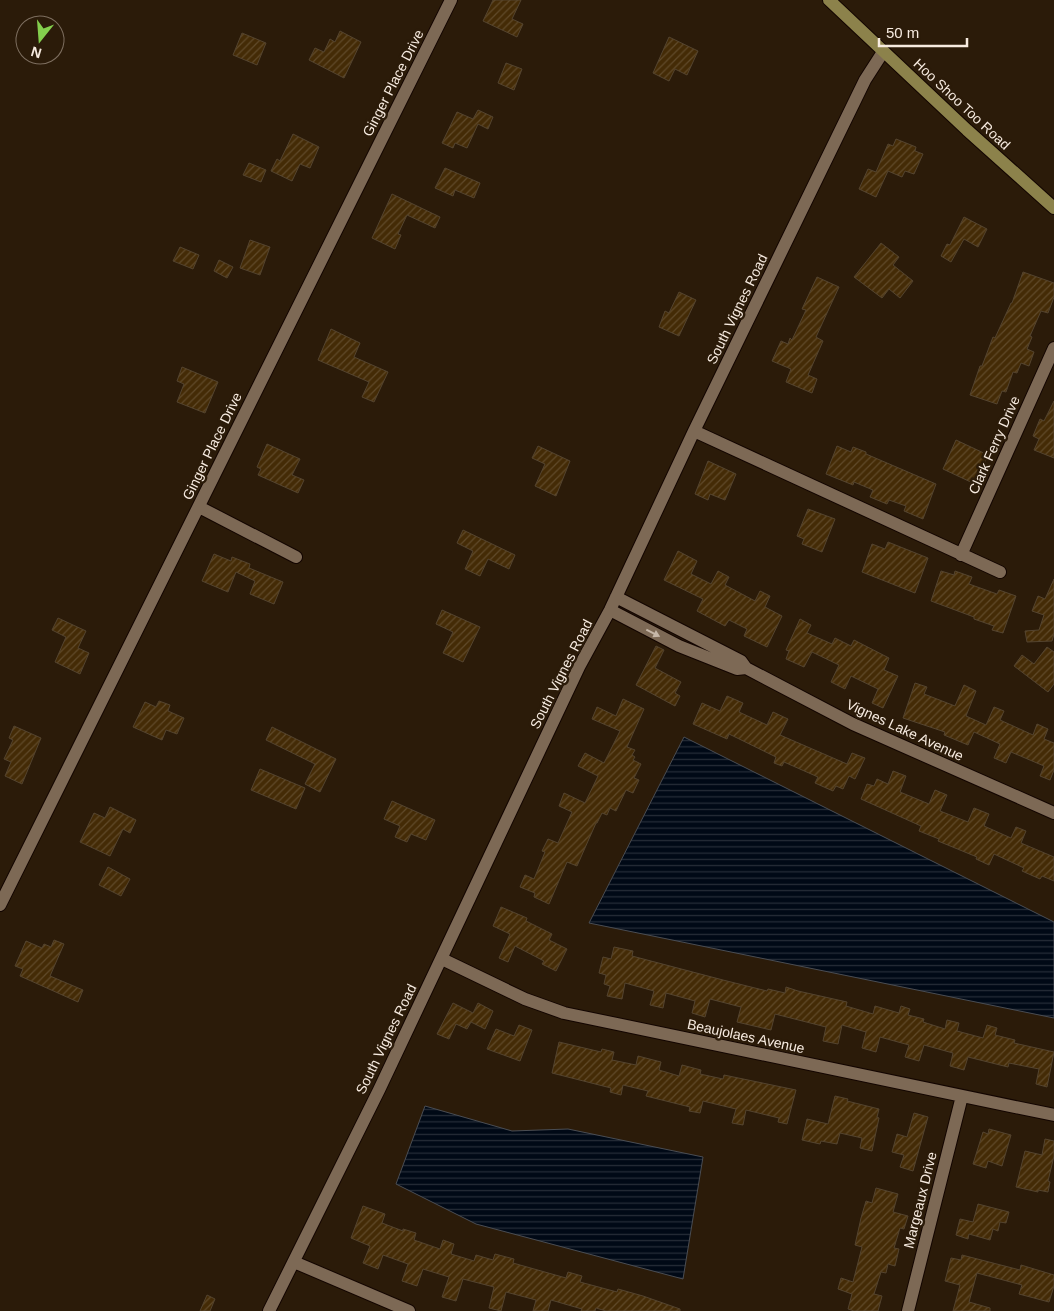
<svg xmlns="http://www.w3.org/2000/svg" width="1054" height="1311" viewBox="0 0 1054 1311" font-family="Helvetica,sans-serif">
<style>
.water{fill:url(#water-rules);stroke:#4a4d53}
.building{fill:url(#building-hatch);stroke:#54442f}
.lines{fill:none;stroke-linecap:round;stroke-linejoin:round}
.street-casing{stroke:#130500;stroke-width:14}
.secondary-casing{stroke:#130500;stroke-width:14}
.street{stroke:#7d6955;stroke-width:12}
.secondary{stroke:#8c824b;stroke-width:12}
.oneway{fill:#c6b7a8}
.labels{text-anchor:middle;stroke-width:5;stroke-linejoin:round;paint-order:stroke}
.street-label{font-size:14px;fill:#f7ebe0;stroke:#2b1b09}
</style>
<defs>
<pattern id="water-rules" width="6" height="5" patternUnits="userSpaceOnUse" patternTransform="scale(1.25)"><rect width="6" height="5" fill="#000916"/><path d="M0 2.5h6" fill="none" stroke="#262d38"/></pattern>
<pattern id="building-hatch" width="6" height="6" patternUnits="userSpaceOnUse" patternTransform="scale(1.25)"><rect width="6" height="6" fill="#442b06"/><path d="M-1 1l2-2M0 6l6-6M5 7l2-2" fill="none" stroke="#604a2a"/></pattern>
</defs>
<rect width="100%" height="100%" fill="#2b1b09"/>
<path class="water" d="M684,737L1054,922V1018L589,923Z
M425,1106L512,1131L568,1129L703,1157L683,1279L476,1224L396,1184Z"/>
<path class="building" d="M493,0H521L512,19L523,24L517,37L483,21Z
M340,31L361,42L344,78L309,60L315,48L324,52L330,39L335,42Z
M242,33L266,43L257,65L233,55Z
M669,37L698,51L687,75L675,69L669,81L653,73Z
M506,63L522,69L514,90L498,83Z
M478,110L493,117L488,129L478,124L467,148L455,143L453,148L442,143L457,112L473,119Z
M293,134L319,147L310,168L300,164L292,181L271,171L277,159L280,161Z
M896,139L916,147L915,151L923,154L914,174L905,171L902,177L888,171L876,197L859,189L868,169L876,172L888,144L893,146Z
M249,163L266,170L261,182L243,175Z
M445,168L480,183L474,198L455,190L453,196L435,188Z
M392,194L440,217L435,228L407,215L398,234L401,235L395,249L372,238Z
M964,217L987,229L978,247L964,239L951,262L941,256L947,244L950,245Z
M250,240L270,247L260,275L240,268Z
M881,243L899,257L893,265L913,281L900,298L889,289L882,298L854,277Z
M180,247L199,255L193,269L173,261Z
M219,260L233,267L227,278L214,271Z
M1023,272L1054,283V297L1048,313L1041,311L1030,336L1032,337L1027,349L1034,352L1029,366L1021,363L1017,373L1013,372L1006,392L1002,391L997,404L970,395L980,366H982L993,337L995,338L1011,303H1012Z
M817,277L839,287L816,337L823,341L808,375L817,379L812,393L786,382L791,369L772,361L781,341L788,344L790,338L792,340L806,310L802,309Z
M679,292L696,300L679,336L659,327L665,311L669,313Z
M331,329L360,343L354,357L388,372L374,402L362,397L369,382L318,360Z
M182,367L218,382L205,413L177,402L184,384L177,381Z
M1054,401V458L1034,450L1039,439L1033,436L1040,419L1044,421Z
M956,440L988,455L975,484L943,469Z
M267,444L300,459L292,475L304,480L298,493L258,475L261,469L257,467Z
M538,446L570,461L556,496L535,486L545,464L532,458Z
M837,446L851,452L853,447L866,452V454L936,484L923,519L904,511L906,506L889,500L887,504L870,497L873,490L854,482L853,485L826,474Z
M708,461L736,474L725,500L710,494L708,500L695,494Z
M808,509L835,519L822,552L802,544L804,539L797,536Z
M463,530L515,555L509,569L488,559L480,576L465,569L473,551L457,543Z
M888,542L928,558L915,593L862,572L872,544L885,549Z
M678,551L697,561L691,574L711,584L718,571L729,577L725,585L755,601L760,591L770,596L765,607L782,616L767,647L744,636L747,629L729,620L725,626L697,611L703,599L664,580Z
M214,554L231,561L232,557L250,564L249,568L283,582L274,604L250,594L255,581L236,572L228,592L202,581Z
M941,571L954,575L955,571L972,577L969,584L997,594L999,590L1016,596L1003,633L992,630L994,626L974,619V617L931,601Z
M1054,579V634L1052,641L1027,642L1025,631L1039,630L1044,615L1032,611L1038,596L1045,599Z
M442,610L480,627L463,662L443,653L453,632L436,624Z
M58,618L86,631L78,648L89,653L80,674L55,662L66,637L52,630Z
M800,619L811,625L807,633L832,644L835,638L851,646L854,640L889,658L884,670L898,676L883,708L872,703L878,689L851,676L845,689L831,682L839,665L812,652L804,667L786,659L789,651L786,650Z
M656,646L664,650L655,668L681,682L675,693L680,696L675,706L636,685Z
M1047,647L1054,652V684L1048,692L1014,666L1022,655L1034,664Z
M915,683L927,687L924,694L955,706L964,685L976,691L966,716L986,725L994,707L1004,711L1000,720L1033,735L1037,724L1048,729L1044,739L1054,743V770L1050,780L1040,776L1044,766L1011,752L1006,763L994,758L1000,744L974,732L968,745L944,735L945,732L903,718Z
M727,696L743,703L739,712L767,725L773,712L788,719L780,735L847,764L852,753L865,758L855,779L849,776L843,789L836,786L833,791L815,783L818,777L784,762L782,766L774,763L776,757L729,734L727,739L693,724L702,703L720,711Z
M623,699L644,709L627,747L635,750L632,755L635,757L633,760L641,764L634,778L639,780L633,793L626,790L616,811L610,808L607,815L602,813L597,823H596L577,866L567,862L549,904L534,897L535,893L520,887L525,875L534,879L545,852L542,851L548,839L558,843L572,812L559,806L564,793L585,803L598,776L578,766L585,753L604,763L620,731L592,719L597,707L616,716Z
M159,701L170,705L168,711L184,718L177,734L166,730L162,740L133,727L145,702L156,707Z
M14,726L41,738L22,784L5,776L11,762L4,759L13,740L9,738Z
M272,727L336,759L320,792L305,784L315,764L266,740Z
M260,769L305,788L296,809L251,790Z
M893,771L906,776L900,792L929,804L935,790L947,795L940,811L968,822L974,808L989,814L984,826L1011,838L1016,827L1026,831L1021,843L1054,857V881L1042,876L1040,879L1022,871L1024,868L994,854L989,865L976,859L977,857L938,841L939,839L919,831L921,826L861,799L867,784L874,786L877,779L888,784Z
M392,801L435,820L426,840L411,834L407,842L395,837L400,826L384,819Z
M110,807L136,820L130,833L123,829L110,856L80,842L94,813L105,818Z
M108,867L130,879L121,896L99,885Z
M501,907L527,918L526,921L552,934L549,940L567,949L556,971L542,964L544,961L515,946L508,962L499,958L510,934L493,926Z
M54,940L64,944L50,976L83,990L78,1002L20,976L23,969L15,966L26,941L42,948L44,944L51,947Z
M614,947L633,951L632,956L723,980L767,991L768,989L785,993L786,987L798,991L847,1002L846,1006L873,1014L875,1006L899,1013L901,1006L910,1009L908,1015L924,1019L923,1022L945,1029L947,1020L959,1023L957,1031L983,1038L987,1025L997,1028L995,1035L1015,1040L1014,1043L1054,1052L1047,1087L1036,1084L1039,1069L1009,1063L1008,1067L968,1057L964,1070L950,1066L953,1053L924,1045L919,1061L905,1057L909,1045L880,1037L876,1052L862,1048L866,1032L842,1025L838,1044L823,1041L826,1027L775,1014L771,1030L737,1022L741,1007L710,999L705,1017L692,1013L695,1001L666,993L663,1008L650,1005L654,991L625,983L622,999L607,996L610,986L604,984L606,975L599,973L603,957L611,959Z
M453,1003L473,1013L478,1003L493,1011L485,1029L471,1022L467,1029L456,1024L449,1039L437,1034Z
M519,1025L532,1030L520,1061L487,1049L496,1029L514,1036Z
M559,1042L601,1052L602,1049L614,1052L612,1060L636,1065L638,1056L661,1062L659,1070L679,1076L682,1065L701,1070L700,1074L723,1079L724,1075L796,1090L787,1124L778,1122L779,1118L746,1110L743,1125L732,1123L736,1109L703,1101L700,1113L689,1111L690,1107L646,1096L648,1091L623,1085L621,1095L610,1092L611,1088L552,1073Z
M835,1096L848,1099L847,1101L879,1109L877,1117L879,1118L872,1151L860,1148L862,1138L840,1133L837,1144L821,1141L820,1144L802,1140L807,1119L828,1124Z
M914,1113L928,1117L913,1171L900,1167L904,1155L892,1152L897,1134L907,1137Z
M989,1129L1011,1135L1002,1166L988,1161L986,1168L973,1164L983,1132L988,1134Z
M1045,1139L1054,1141V1156L1048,1181L1050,1182L1048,1192L1038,1190V1192L1016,1187L1025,1151L1042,1155Z
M876,1188L898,1194L893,1212L908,1216L904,1229L900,1228L894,1248L899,1249L895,1266L888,1264L886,1273L881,1272L874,1294L882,1296L878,1311H854L848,1309L852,1294L838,1289L841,1278L853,1282L862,1247L855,1245L861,1218L866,1201L872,1203Z
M978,1204L1009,1212L1006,1223L1000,1222L998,1231L993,1229L990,1240L969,1234L968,1239L956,1235L960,1219L973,1222Z
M363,1206L385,1214L382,1223L403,1231V1229L416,1233L414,1240L440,1249L443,1240L454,1244L451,1254L474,1261L476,1255L493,1260L495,1254L514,1259L513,1263L566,1278L568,1272L582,1276L580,1282L617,1292L618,1289L643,1296L680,1309V1311H606L596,1308L595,1311H581L582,1309L551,1300L548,1311H533L536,1300L506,1292L501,1311L489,1308L494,1287L463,1279L456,1301L442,1297L449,1277L423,1269L417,1286L402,1281L408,1264L383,1255L378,1269L363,1263L370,1246L351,1238Z
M962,1255L1020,1270L1021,1265L1054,1275V1286L1049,1302L1019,1294L1022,1285L977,1273L969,1302L990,1308V1311H953L960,1285L945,1281L951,1258L961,1260Z
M207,1295L215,1299L210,1311H200Z"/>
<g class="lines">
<defs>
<path id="street" d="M694,431L1000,572
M199,507L296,557
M961,555L1054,348
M616,597L741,661L746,668L853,724L1054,813
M610,610L679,646L737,669L746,668
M0,905L451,0
M442,959L525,999L564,1013L1054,1115
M294,1262L409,1311
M269,1311L379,1090L579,667L610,610L694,431L865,80L883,52
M908,1311L962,1096"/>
<path id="secondary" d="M829,0L967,130L1054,208"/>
</defs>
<use href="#street" class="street-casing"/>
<use href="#secondary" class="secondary-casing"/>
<use href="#street" class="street"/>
<use href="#secondary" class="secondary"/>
</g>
<defs><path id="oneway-solid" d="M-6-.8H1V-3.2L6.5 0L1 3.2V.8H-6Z" transform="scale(1.25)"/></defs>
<use class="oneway" href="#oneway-solid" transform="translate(653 633) rotate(27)"/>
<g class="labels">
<g class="street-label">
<text transform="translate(393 83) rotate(-63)" y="5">Ginger Place Drive</text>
<text transform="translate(962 104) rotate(43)" y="5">Hoo Shoo Too Road</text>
<text transform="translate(737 309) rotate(-64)" y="5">South Vignes Road</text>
<text transform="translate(994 445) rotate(-66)" y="5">Clark Ferry Drive</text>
<text transform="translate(212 446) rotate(-64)" y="5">Ginger Place Drive</text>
<text transform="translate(561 674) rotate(-63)" y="5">South Vignes Road</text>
<text transform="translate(905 730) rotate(25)" y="5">Vignes Lake Avenue</text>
<text transform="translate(746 1036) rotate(12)" y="5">Beaujolaes Avenue</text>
<text transform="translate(386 1039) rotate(-64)" y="5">South Vignes Road</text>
<text transform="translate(920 1200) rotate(-76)" y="5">Margeaux Drive</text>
</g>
</g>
<g transform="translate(40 40) rotate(197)"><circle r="24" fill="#2b1b09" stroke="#7d6e5f"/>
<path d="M0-4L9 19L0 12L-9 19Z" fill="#84cf4d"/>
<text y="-8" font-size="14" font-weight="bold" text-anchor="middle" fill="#f7ebe0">N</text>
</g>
<path d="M879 38v8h88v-8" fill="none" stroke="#f7ebe0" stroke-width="2.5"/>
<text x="886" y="38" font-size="15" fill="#f7ebe0" stroke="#2b1b09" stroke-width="4" paint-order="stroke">50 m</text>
</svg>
